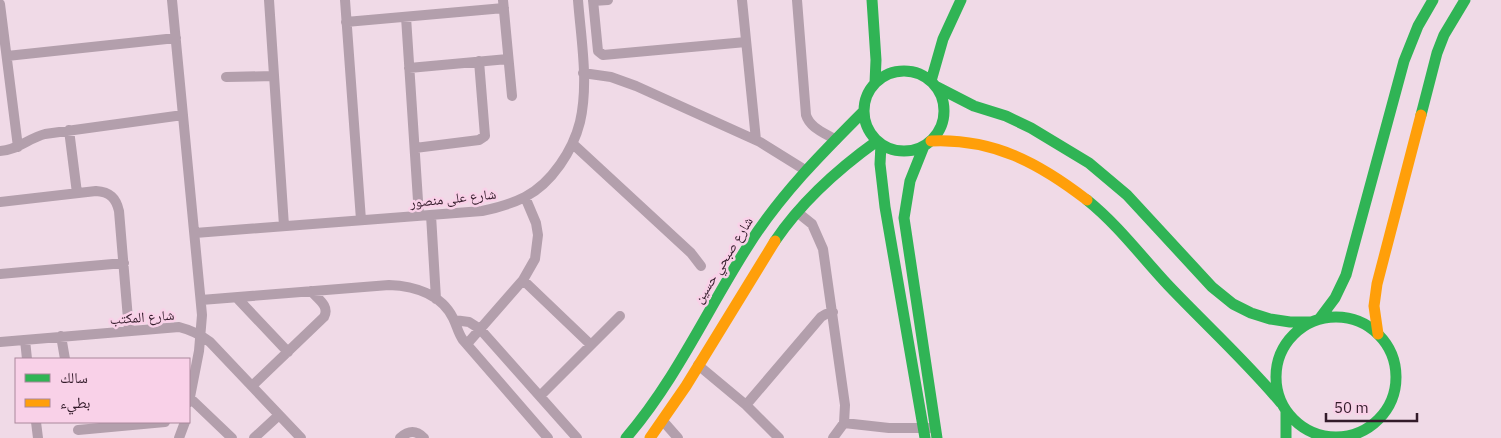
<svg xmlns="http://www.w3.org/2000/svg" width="1501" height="438" viewBox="0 0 1501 438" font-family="'IBM Plex Sans','Noto Naskh Arabic',sans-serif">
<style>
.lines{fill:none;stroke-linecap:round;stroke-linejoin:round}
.street{stroke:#b39fac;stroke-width:10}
.fast{stroke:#30b455;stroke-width:11}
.slow{stroke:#ff9f0a;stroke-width:11}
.labels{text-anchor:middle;stroke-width:5;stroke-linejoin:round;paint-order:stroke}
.street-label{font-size:14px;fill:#331b2a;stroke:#f9d1e8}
</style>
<rect width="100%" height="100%" fill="#f0dae7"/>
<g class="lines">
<path class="street" d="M172,0L202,315L199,351L189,402
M269,0L284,226
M345,0L361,220
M503,0L512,96
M593,0L598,51L603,55L746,42
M742,0L756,140
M797,0L806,115C810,128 825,133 836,140
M593,1L608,0
M0,4L18,147
M406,17L419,216
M346,22L504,8
M7,56L176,38
M409,68L508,59
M583,73L611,77L636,86L760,142L805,170
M226,77L274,76
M69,130L77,193
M573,144L691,253L701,266
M415,148L479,140L485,136L479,61
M0,151C18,150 29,138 45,134L183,115
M0,202L96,191C110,192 116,198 119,211L129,331
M797,212L812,224L823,249L845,405L844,423L833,438
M431,215L436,299
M195,233L482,211C497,208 511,204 525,197C552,183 573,150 580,122C589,83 581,39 578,0
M0,274L124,263
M523,280L591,345
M237,298L288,352
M201,300L389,285C414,286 441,294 453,318C457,326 458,333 463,340L548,438
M454,320L469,322L480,329L577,438
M61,336L65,359
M25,340L27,359
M0,342L179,327C191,330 200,334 210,342L301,438
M467,344L523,280L535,259L538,235L536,223L525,197
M698,365L746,405L779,438
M252,386L324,317C330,306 318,299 311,291
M540,396L620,316
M190,398L232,438
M746,405L821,317L826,314L833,312
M663,421L678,438
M36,422L38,438
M844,423L889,428H930
M78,430L165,422
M179,438L185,422
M254,438L279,415
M400,438C409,430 416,430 424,438"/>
<path class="fast" d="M872,0L876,60L875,83
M864 111a40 40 0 1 1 80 0a40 40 0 1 1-80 0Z
M931,81L943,39L961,0
M937,87L974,106L1006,116L1031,128L1089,163L1127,195L1212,287L1233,304L1251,313L1270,319L1290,322H1310
M1421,115L1437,53L1444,35L1465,0
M881,144L880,164L885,207L925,438
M924,146L910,181L904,218L937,438
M1087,200C1118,225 1141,256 1168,285C1206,325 1246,361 1281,403
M775,241C802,201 838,169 877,141
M1276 377a60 60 0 1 1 120 0a60 60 0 1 1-120 0Z
M1320,318L1335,298L1346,275L1404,61L1418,26L1433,0
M1286,412V438
M626,438C676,380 707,310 748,246C780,195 822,153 864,111"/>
<path class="slow" d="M931,141C993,138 1039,163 1087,200
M1378,334L1374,306L1377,284L1421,115
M650,438L686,386L775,241"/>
</g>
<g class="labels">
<g class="street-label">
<text transform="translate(453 198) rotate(-6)" y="5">شارع على منصور</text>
<text transform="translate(723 260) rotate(-58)" y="5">شارع صبحي حسين</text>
<text transform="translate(142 317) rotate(-4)" y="5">شارع المكتب</text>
</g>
</g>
<rect x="15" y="358" width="175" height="65" fill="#f9d1e8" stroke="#aa889c"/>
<rect x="25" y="374" width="25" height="8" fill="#30b455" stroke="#aa889c"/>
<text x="60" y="383" font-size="15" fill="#331b2a">سالك</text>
<rect x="25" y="399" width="25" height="8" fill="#ff9f0a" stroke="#aa889c"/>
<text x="60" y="408" font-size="15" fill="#331b2a">بطيء</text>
<path d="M1326 413v8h91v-8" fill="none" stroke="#331b2a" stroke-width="2.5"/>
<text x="1334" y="413" font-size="15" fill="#331b2a" stroke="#f9d1e8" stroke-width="4" paint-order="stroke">50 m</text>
</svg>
